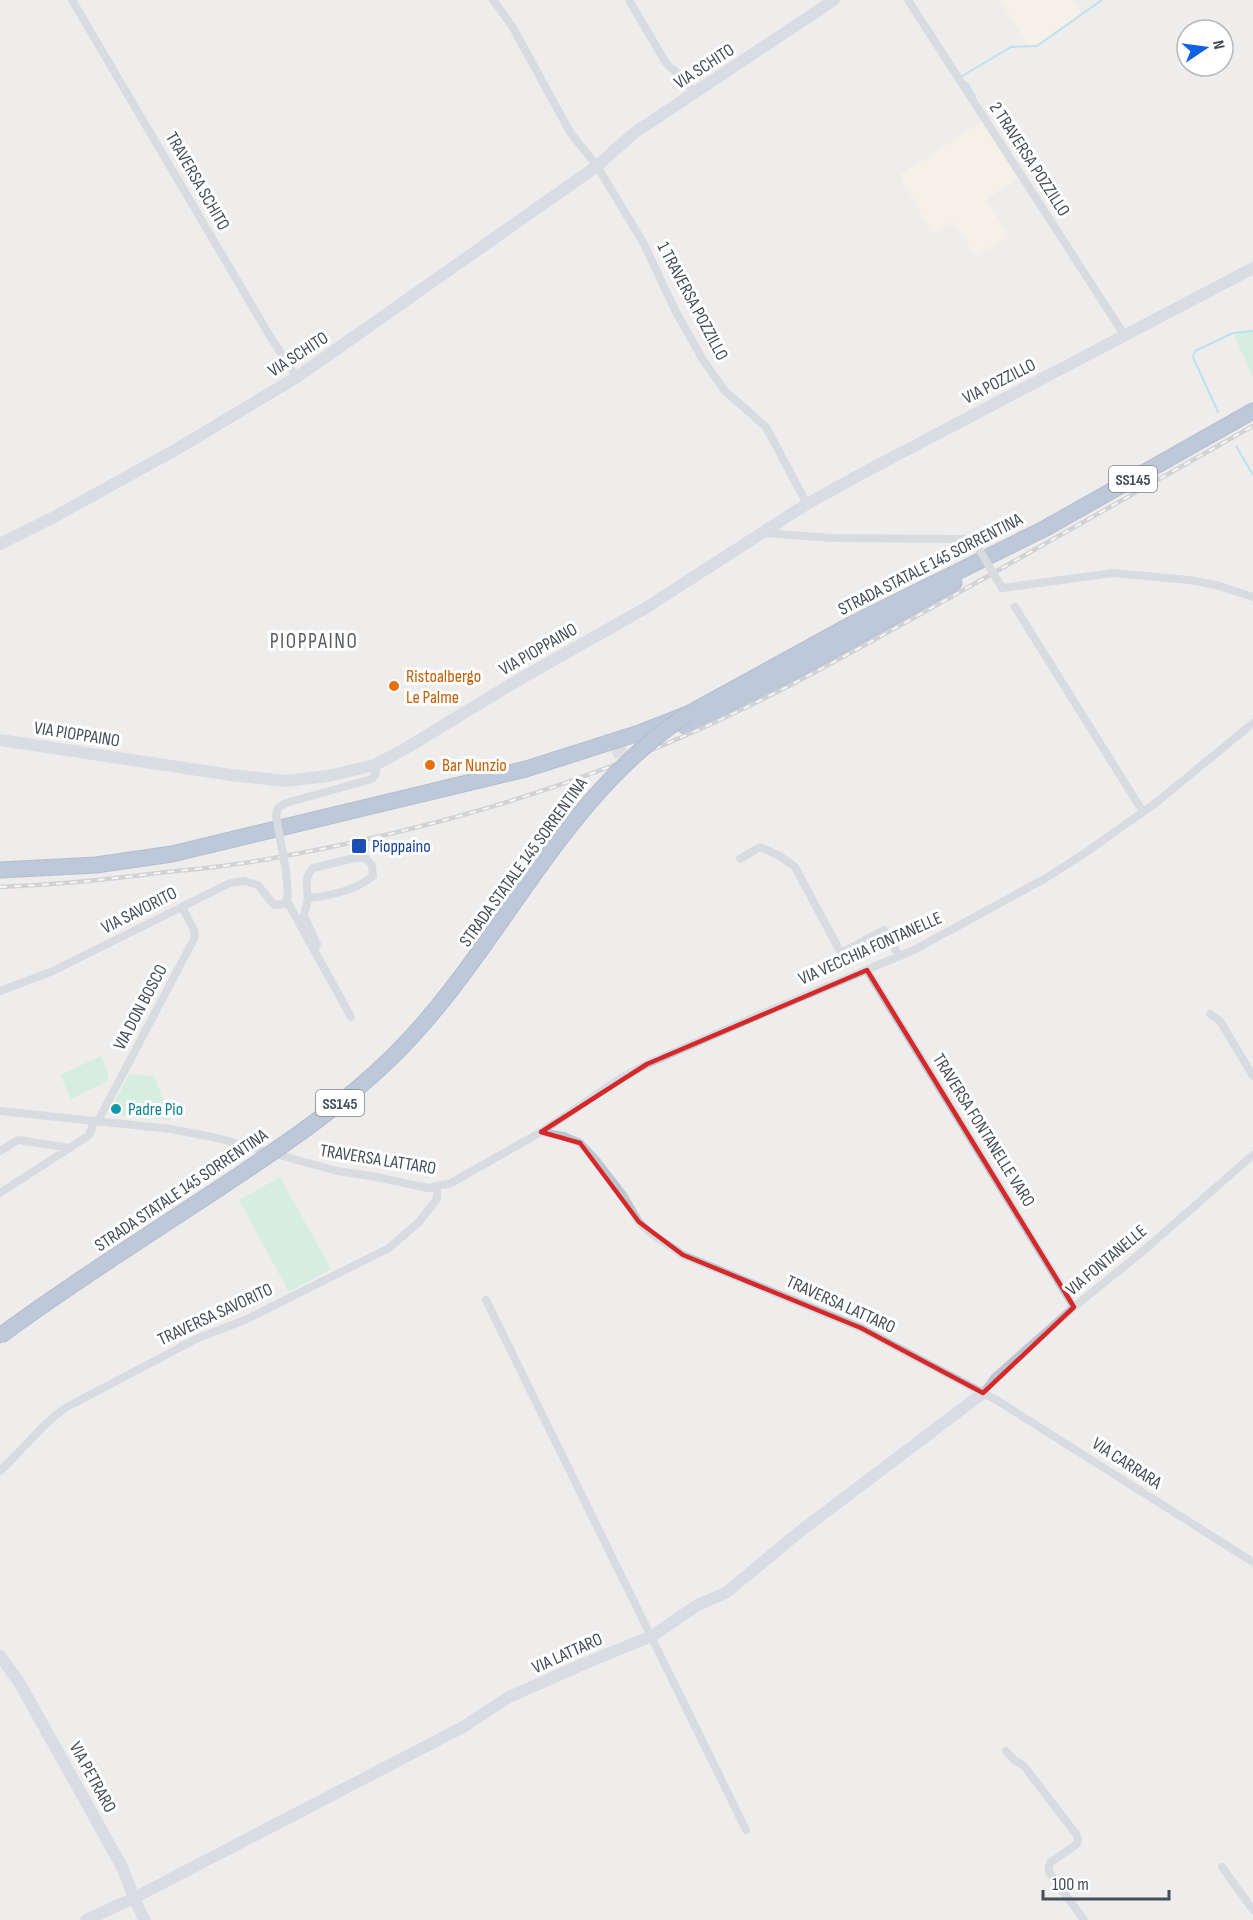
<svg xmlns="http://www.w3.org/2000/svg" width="1253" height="1920" viewBox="0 0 1253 1920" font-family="'Sofia Sans Condensed',sans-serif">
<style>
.commercial{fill:#fcf6e3}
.green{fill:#b7f0d1}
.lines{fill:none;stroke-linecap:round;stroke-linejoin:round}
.stream{stroke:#82d2ef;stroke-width:2}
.highway-tunnel{stroke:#cdcccf;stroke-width:15;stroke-dasharray:15 8;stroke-linecap:butt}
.highway-casing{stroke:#6d86aa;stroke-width:17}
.street{stroke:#bcc6d0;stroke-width:8}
.secondary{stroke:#bec8d7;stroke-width:12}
.highway{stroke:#819bbe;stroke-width:15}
.rail-casing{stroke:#aeb1b7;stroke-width:4.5}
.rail{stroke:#fff;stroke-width:2;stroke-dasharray:7;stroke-linecap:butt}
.highway-bridge-casing{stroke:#6d86aa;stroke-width:17;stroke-linecap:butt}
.street-bridge{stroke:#bcc6d0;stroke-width:8}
.highway-bridge{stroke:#819bbe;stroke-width:15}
.marked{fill:none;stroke:#d62828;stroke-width:4.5;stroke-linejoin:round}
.food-dot{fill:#e8710a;stroke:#fff;stroke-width:2}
.transit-dot{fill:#1a4fb4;stroke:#fff;stroke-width:2}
.culture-dot{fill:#0f9aa8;stroke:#fff;stroke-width:2}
.labels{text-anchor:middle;stroke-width:6;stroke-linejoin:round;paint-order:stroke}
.shield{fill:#fff;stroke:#7c838c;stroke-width:1.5}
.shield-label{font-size:16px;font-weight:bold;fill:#444e5a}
.street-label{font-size:18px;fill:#444e5a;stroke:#fff}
.food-label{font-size:18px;fill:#c56008;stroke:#fff;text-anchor:start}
.transit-label{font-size:18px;fill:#164399;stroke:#fff;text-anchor:start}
.culture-label{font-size:18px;fill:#0d838f;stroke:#fff;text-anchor:start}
.quarter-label{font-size:21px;letter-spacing:1.5px;fill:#595c62;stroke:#fff}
</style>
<rect width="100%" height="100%" fill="#efecec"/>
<path class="commercial" d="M1000,0H1073L1082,14L1036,44L1028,45Z
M983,121L1018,178L986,200L1009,236L976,256L953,222L932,234L900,175Z"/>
<path class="green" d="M1253,331V377L1233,333Z
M101,1056L109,1075L106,1082L71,1099L60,1075Z
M129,1074L154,1076L171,1120L109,1114Z
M280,1177L331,1269L289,1292L239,1200Z"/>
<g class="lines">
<path class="stream" d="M962,76L1011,47L1037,46L1102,0
M967,83L975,96
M1218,412L1193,357L1195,351L1233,333L1253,331
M1236,446L1253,475"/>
<path class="highway-tunnel" d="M612,752L655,737"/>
<defs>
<path id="highway" d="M685,726L763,689L954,583
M0,870L96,865L172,854L526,769L642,732L688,714L854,623L1044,529L1253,411"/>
</defs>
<use href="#highway" class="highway-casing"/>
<path class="street" d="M72,0L271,338L297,377
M493,0L512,26L570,132L597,166L644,244L675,310L703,360L725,391L766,427L807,504
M629,0L666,63L685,80L694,94
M908,0L1125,336
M765,533L833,538L965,539L972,540L977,546
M1002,588L1113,573L1189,580L1216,585L1253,597
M1015,607L1143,812
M276,816L278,808L286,803L372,779L376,773L375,765
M740,859L760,847L780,856L795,867L841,953L884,930L899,956
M308,898C306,887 305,876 313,868L355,858H365L372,865L373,876C356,890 330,896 308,898L304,916L317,944L314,950
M287,901L351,1017
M867,970L1074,1307
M0,991L53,971L230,883L244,881L258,885L274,905L284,904L288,897L286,871
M1210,1014L1220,1021L1253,1076
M0,1111L171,1129L217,1138L337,1171L371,1176L428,1188L451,1183L541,1132L564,1136L580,1143L596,1160L623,1195L639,1222L649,1232L683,1255L861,1328L998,1401L1253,1562
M98,1121L195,937L194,930L182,907
M541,1132L619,1079L647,1064L759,1015L914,950L1046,878L1085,853L1157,802L1253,723
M0,1151L18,1140L70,1148
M0,1193L88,1136L92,1129L93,1121
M486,1300L746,1830
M983,1393L995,1377L1074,1307L1142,1252L1253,1155
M0,1471C23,1450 41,1424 67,1407L198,1338L245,1320L389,1248L419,1222L437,1199V1187
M1006,1751L1014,1760L1024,1766L1076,1834L1078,1839L1077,1844L1051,1862L1049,1866V1872L1084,1920
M1222,1867L1253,1910"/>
<path class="secondary" d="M0,544L54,517L177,449L297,377L597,166L634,133L834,0
M0,740L231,775L285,781L328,776L375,765L408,747L520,679L644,609L807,504L861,474L1253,268
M0,1656L19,1682L121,1865C130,1884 134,1903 145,1920
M86,1920L134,1898L463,1727L509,1697L588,1662L652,1636L696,1606L727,1592L798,1533L983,1393"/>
<use href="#highway" class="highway"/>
<defs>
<path id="rail" d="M0,887C48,885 95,881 142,875C183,870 223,867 263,860C400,836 534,800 661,746C762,704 856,650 951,597C1052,540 1152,483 1253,426"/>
</defs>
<use href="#rail" class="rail-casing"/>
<use href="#rail" class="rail"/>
<defs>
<path id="highway-bridge" d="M0,1336C78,1278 162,1227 242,1173C294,1138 346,1102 391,1058C500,952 558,798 688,714"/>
</defs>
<use href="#highway-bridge" class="highway-bridge-casing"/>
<path class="street-bridge" d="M977,546L1002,588
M276,816L286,871"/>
<use href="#highway-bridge" class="highway-bridge"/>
</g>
<path d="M0 0H1253V1920H0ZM867,970L1074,1307L983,1393L861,1328L683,1255L639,1222L580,1143L541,1132L647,1064Z" fill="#efecec" fill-opacity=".55" fill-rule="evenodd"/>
<path class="marked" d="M867,970L1074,1307L983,1393L861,1328L683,1255L639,1222L580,1143L541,1132L647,1064Z"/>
<g class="food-dot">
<circle cx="394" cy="686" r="6"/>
<circle cx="430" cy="765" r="6"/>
</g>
<rect class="transit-dot" x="351" y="838" width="16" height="16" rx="3"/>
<circle class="culture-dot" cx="116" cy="1109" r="6"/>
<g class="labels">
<g class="shield">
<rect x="1109" y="466" width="48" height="26" rx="4.5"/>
<rect x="316" y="1090" width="48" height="26" rx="4.5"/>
</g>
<g class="shield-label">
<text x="1133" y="485">SS145</text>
<text x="340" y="1109">SS145</text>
</g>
<g class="street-label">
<text transform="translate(704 66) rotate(-33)" y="6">VIA SCHITO</text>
<text transform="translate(1030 159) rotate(57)" y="6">2 TRAVERSA POZZILLO</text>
<text transform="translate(198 181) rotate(60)" y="6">TRAVERSA SCHITO</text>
<text transform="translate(693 301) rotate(62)" y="6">1 TRAVERSA POZZILLO</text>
<text transform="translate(298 354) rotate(-33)" y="6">VIA SCHITO</text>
<text transform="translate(999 381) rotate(-27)" y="6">VIA POZZILLO</text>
<text transform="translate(930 564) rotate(-27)" y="6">STRADA STATALE 145 SORRENTINA</text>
<text transform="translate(538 649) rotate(-30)" y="6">VIA PIOPPAINO</text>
<text transform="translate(77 734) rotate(9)" y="6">VIA PIOPPAINO</text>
<text transform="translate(523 862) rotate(-54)" y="6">STRADA STATALE 145 SORRENTINA</text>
<text transform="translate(139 910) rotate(-27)" y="6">VIA SAVORITO</text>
<text transform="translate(870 948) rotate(-24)" y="6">VIA VECCHIA FONTANELLE</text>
<text transform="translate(140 1007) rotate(-62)" y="6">VIA DON BOSCO</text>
<text transform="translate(984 1130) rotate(58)" y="6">TRAVERSA FONTANELLE VARO</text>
<text transform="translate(378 1159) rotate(9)" y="6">TRAVERSA LATTARO</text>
<text transform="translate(181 1190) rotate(-34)" y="6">STRADA STATALE 145 SORRENTINA</text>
<text transform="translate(1106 1260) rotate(-40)" y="6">VIA FONTANELLE</text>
<text transform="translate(841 1304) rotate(24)" y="6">TRAVERSA LATTARO</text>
<text transform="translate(215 1314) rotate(-25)" y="6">TRAVERSA SAVORITO</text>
<text transform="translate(1127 1463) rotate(33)" y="6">VIA CARRARA</text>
<text transform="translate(567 1653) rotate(-24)" y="6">VIA LATTARO</text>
<text transform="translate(93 1777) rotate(61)" y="6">VIA PETRARO</text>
</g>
<g class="food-label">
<text x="406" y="682">Ristoalbergo<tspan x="406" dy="21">Le Palme</tspan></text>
<text x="442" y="771">Bar Nunzio</text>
</g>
<g class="transit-label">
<text x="372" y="852">Pioppaino</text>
</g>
<g class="culture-label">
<text x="128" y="1115">Padre Pio</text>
</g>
<g class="quarter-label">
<text x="314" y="648">PIOPPAINO</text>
</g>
</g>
<g transform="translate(1205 48) rotate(77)"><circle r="28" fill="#ffffff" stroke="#b4b8bd" stroke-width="1.5"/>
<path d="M0-4.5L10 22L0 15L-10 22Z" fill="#1161e4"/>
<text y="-9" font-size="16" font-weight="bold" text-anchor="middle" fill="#444e5a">N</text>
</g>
<path d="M1043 1890v9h126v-9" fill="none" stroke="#444e5a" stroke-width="3"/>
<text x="1052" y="1890" font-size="18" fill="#444e5a" stroke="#ffffff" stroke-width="4.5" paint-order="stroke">100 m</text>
</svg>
